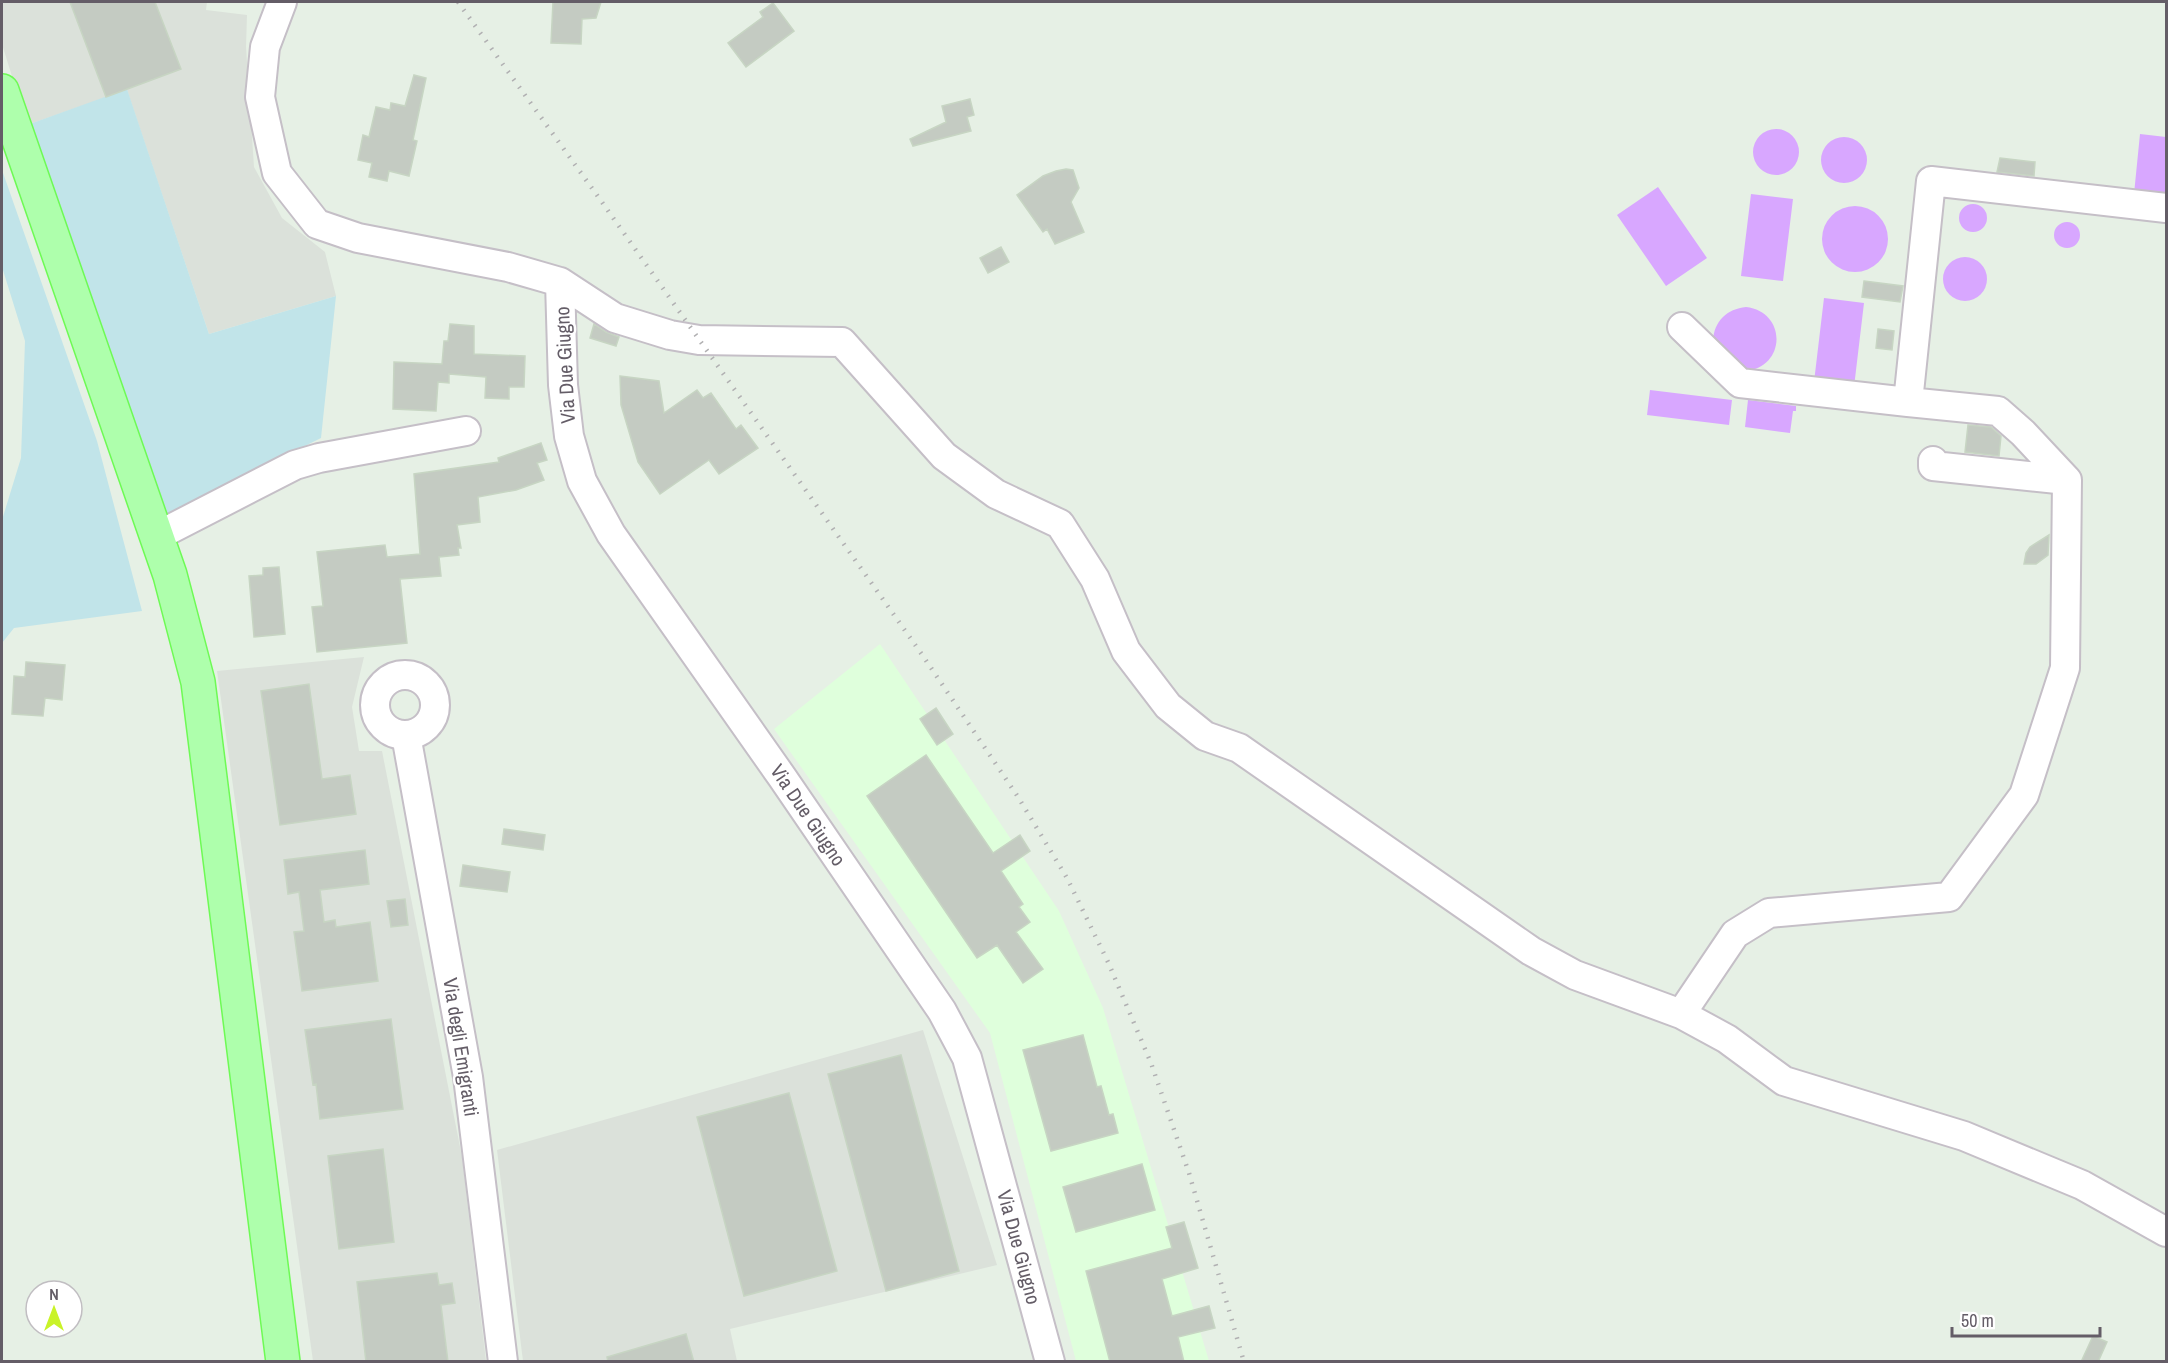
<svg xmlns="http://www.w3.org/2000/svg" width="2168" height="1363" viewBox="0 0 2168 1363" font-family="'Archivo Narrow',sans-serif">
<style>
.commercial{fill:#dfffdc}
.industrial{fill:#dbe1da}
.green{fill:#c1e4e9}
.water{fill:#d8a7ff}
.building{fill:#c4cbc2;stroke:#c7d5c3;stroke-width:1.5}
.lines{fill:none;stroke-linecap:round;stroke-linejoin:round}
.minor-casing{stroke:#c5bfc7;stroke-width:32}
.major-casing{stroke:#6efa55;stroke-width:36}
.minor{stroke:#fff;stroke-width:28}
.major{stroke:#aeffac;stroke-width:33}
.rail{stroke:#b1b0b2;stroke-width:4.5;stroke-dasharray:1.5 8;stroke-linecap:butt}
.labels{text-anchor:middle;stroke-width:5;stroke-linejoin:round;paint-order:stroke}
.street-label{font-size:20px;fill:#645d67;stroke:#fff}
</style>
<rect width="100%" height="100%" fill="#e6f0e5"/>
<path class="commercial" d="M880,644L1059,911L1103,1008L1209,1361H1076L990,1033L774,729Z"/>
<path class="industrial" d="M2,2H207L206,10L247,15L246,47L254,167L282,218L325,252L336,296L209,334L127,90L27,125L2,44Z
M364,657L352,707L359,751H382L462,1157L486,1361H313L217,671Z
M923,1030L997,1265L730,1329L737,1361H523L497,1150Z"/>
<path class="green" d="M127,89L209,334L336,296L321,438L166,515L27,125Z
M2,170L97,441L142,611L14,628L2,643V520L21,458L25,341L2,267Z"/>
<path class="water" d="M1753 152a23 23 0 1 1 46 0a23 23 0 1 1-46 0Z
M2140,134L2166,137V198L2134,194Z
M1821 160a23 23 0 1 1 46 0a23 23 0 1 1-46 0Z
M1658,187L1707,258L1666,286L1617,215Z
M1751,194L1793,199L1783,281L1741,276Z
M1959 218a14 14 0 1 1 28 0a14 14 0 1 1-28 0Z
M1822 239a33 33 0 1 1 66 0a33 33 0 1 1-66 0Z
M2054 235a13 13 0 1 1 26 0a13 13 0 1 1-26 0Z
M1943 279a22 22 0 1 1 44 0a22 22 0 1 1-44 0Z
M1824,298L1864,303L1854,387L1814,382Z
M1746,307C1788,312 1786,369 1744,371L1713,341C1714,321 1727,309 1746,307Z
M1650,390L1732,400L1729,425L1647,415Z
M1748,400L1796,406V411H1793L1790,433L1745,427Z"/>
<path class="building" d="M70,2H155L181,69L106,97Z
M553,2H601L596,18L582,19L581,44L551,43Z
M773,3L794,31L746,67L728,43L763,17L760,12Z
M414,75L426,78L413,140L417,141L409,176L389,171L387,181L369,177L372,163L358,160L363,135L369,137L376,107L390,110L391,103L405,106Z
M970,99L974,115L967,117L971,131L913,146L910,139L946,122L942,106Z
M2000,158L2035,162L2034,176L1997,172Z
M1066,169L1073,170L1079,188L1071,202L1084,232L1055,244L1047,229L1043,232L1017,195L1043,176L1056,171Z
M1001,247L1009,262L988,273L980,258Z
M1864,281L1903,286L1900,302L1862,297Z
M450,324L474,326V354L525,356L524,387H509V399L485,398L486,377L449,374V383L438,382L436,411L393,409L394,362L442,364L444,341H448Z
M594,324L606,332L619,337L616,346L590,338Z
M1878,329L1894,331L1892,350L1876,348Z
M620,376L659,381L664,413L697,390L703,398L711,393L736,429L741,425L758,448L719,474L709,460L660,494L638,462L621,405Z
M1968,425L1991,427L2001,436L1999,456L1965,452Z
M541,443L547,460L537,463L544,480L516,490L478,497L480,522L457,525L461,548H458L459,555L439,557L441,576L400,579L407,643L317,652L312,607L323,606L317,552L385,545L387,557L420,554L414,474L499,462L498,458Z
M2049,535L2048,555L2036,564H2024L2026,553L2030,547Z
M279,567L285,634L254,637L249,576L263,575V568Z
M26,662L65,665L62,700L45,698L43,716L12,714L14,676L25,677Z
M309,684L322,779L350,775L356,814L280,825L261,691Z
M936,708L953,734L937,745L920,719Z
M926,755L993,853L1020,835L1030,851L1001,871L1023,904L1019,907L1030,922L1016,932L1043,969L1023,983L997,945L977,958L867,796Z
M504,829L545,835L543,850L502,844Z
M365,850L369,884L320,890L324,922L335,920L336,927L370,922L378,981L302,991L294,932L304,931L299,892L288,894L284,860Z
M463,865L510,872L507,892L460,886Z
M405,899L408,925L391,927L387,901Z
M391,1019L403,1109L320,1119L316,1084L313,1085L305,1030Z
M1083,1035L1097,1087L1101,1086L1109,1115L1113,1114L1118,1133L1051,1151L1023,1050Z
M901,1055L959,1271L886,1291L828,1074Z
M789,1093L837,1271L744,1296L697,1117Z
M383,1149L394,1242L339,1249L328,1156Z
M1142,1164L1155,1210L1076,1232L1063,1187Z
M1184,1222L1198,1268L1162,1279L1172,1316L1209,1306L1215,1328L1178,1337L1184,1362H1110L1086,1271L1172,1248L1166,1227Z
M437,1273L439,1285L452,1283L455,1303L441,1305L448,1362H366L357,1282Z
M686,1334L694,1362H608L607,1357Z
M2093,1336L2107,1342L2098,1362H2081Z"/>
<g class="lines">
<defs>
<path id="minor" d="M282,2L265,47L260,97L277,173L317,224L358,238L508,267L560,282L615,318L670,335L699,340L842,342L944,456L996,494L1060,524L1095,579L1126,651L1168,706L1205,736L1239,748L1531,951L1575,975L1681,1014L1727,1039L1784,1081L1964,1136L2082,1185L2166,1232
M560,282L563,385L569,436L582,481L611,534L782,777L942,1011L967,1058L1050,1362
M1682,327L1740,383L1908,402
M1933,461V466L2067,480
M157,536L295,465L319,458L466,431
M375 705a30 30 0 1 1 60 0a30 30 0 1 1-60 0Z
M406,735L468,1077L503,1362
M1681,1014L1735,934L1769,913L1949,897L2024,795L2065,668L2067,480L2023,433L1998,411L1908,402L1931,181L2166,208"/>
<path id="major" d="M2,91L170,575L198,682L283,1362"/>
</defs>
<use href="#minor" class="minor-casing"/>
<use href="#major" class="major-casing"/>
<use href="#minor" class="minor"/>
<use href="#major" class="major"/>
<path class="rail" d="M458,2L599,198L923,656L1018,797L1067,878L1108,962L1151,1063L1189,1173L1244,1362"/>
</g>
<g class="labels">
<g class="street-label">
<text transform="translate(565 365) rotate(-93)" y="7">Via Due Giugno</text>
<text transform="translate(808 815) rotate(56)" y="7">Via Due Giugno</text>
<text transform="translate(461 1047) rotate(81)" y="7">Via degli Emigranti</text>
<text transform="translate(1019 1247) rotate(75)" y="7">Via Due Giugno</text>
</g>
</g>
<rect width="2168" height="1363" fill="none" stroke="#645d67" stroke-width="6"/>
<g transform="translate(54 1309)"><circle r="28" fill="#ffffff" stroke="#c1bec2" stroke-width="1.5"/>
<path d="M0-4.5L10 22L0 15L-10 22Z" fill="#c9f328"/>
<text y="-9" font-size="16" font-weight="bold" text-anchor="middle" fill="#645d67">N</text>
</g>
<path d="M1952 1327v9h148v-9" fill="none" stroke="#645d67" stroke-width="3"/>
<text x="1961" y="1327" font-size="18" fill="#645d67" stroke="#ffffff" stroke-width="4.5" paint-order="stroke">50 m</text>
</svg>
